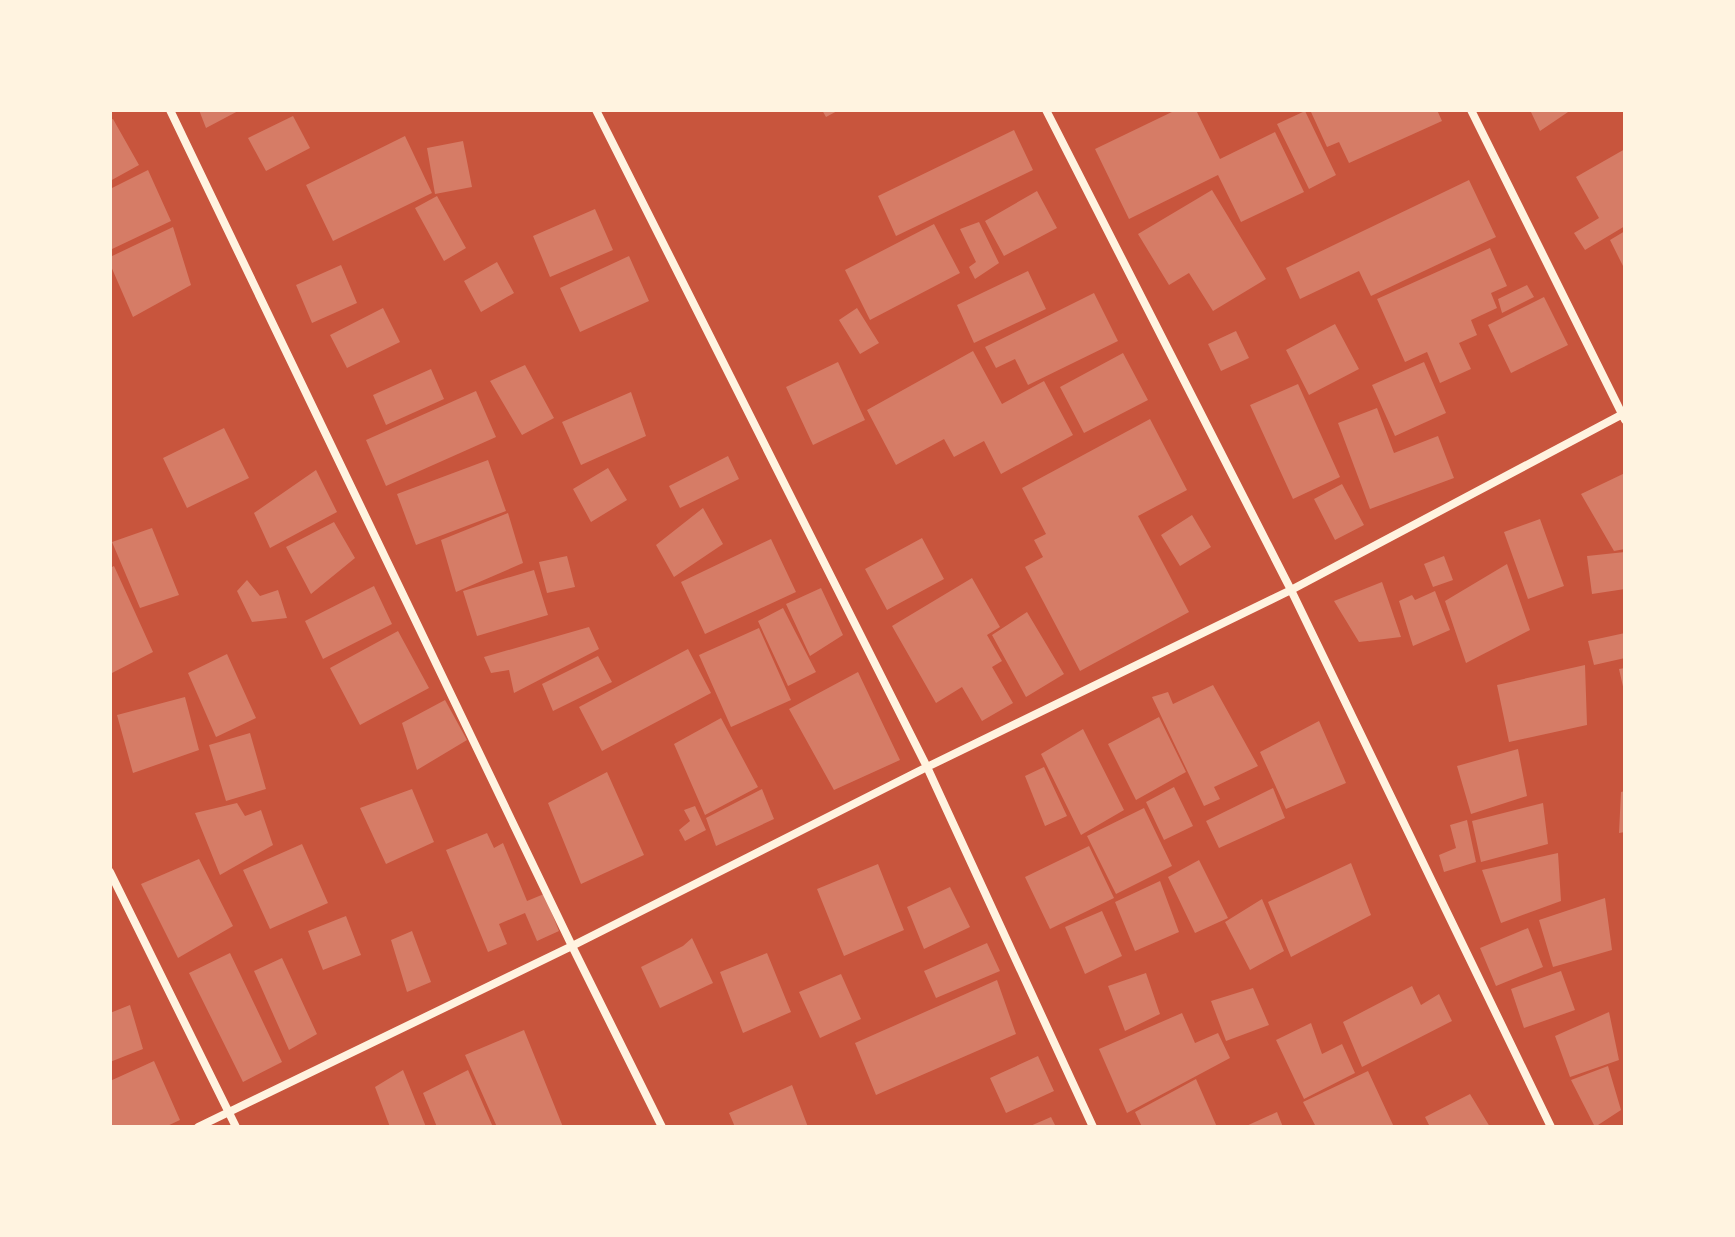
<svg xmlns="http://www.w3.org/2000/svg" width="1735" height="1237" viewBox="0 0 1735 1237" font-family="'DM Sans',sans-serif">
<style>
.building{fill:#d67c66}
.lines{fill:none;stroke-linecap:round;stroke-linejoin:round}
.minor{stroke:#fff3e0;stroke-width:8}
</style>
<rect width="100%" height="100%" fill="#c8553d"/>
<path class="building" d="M199,110H240L206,128Z
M822,110H839L826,117Z
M1176,110H1196L1220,159L1275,132L1304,192L1241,222L1218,175L1129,219L1095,149Z
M1314,110H1437L1442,121L1349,163L1339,142L1327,147L1311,112Z
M1530,110H1571L1540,131Z
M1305,111L1336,175L1309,189L1277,124Z
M293,116L310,148L266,171L248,138Z
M113,119L139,165L110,181V120Z
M1014,130L1033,170L896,236L878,196Z
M405,136L432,193L333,241L306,185Z
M463,141L472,187L435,194L427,148Z
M1625,149V226L1585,250L1574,233L1599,218L1576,177Z
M148,170L171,221L110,250V189Z
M1469,180L1496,237L1371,296L1359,271L1300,299L1286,268Z
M1212,190L1266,279L1213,311L1189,273L1169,285L1138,234Z
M1037,191L1057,228L1004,256L985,221Z
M437,196L466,248L444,261L415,208Z
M595,209L613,250L550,277L533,236Z
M979,222L999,263L975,279L969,267L976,262L960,229Z
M934,224L960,273L870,320L845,270Z
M173,227L191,285L133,317L110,264V257Z
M1625,231V270L1610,240Z
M1490,248L1507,286L1491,293L1497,308L1471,320L1477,335L1459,343L1471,369L1440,383L1427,352L1405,362L1377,299Z
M629,256L649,301L580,332L560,288Z
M497,262L514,293L481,312L464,281Z
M341,265L357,303L312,323L296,285Z
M1028,271L1046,309L974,343L957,305Z
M1527,285L1534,297L1502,313L1498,299Z
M1094,293L1118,341L1028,385L1015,359L996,368L985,347Z
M1544,297L1568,345L1511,373L1488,325Z
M383,308L400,342L347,368L330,335Z
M857,308L879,343L860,354L839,320Z
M1335,324L1359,369L1309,395L1286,350Z
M1236,331L1249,358L1221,371L1208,344Z
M973,351L1002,404L1044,381L1073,435L1001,474L984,441L954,457L944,439L896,465L867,410Z
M1123,353L1148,400L1084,433L1060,387Z
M838,362L865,420L813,445L786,387Z
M1424,362L1446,413L1395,436L1372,385Z
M525,365L554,418L522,435L490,381Z
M431,369L444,399L386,425L373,395Z
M1298,384L1340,477L1293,499L1250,405Z
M476,391L496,437L386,486L366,440Z
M631,392L646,436L581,465L562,422Z
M1377,408L1394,453L1438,436L1454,478L1370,509L1338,423Z
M1150,419L1187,490L1138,516L1189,612L1080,671L1025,567L1043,557L1034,540L1046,534L1022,488Z
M224,428L249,478L187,508L163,458Z
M728,456L739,479L680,508L669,486Z
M488,460L506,511L416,545L397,494Z
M608,468L627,500L591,522L573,489Z
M316,470L337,512L270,548L254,513Z
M1625,473V549L1614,551L1581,494Z
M1342,484L1364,525L1335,540L1314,499Z
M703,508L723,544L674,577L656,545Z
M508,513L523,563L456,592L441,540Z
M1192,515L1211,547L1180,566L1161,535Z
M1540,519L1564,586L1528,599L1504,532Z
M334,522L355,558L311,594L286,547Z
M152,528L179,595L140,608L112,542Z
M922,538L944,579L887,610L865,569Z
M771,539L796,592L705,634L681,582Z
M1625,552V589L1592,594L1587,556Z
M567,556L575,587L547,593L539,562Z
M1444,556L1453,580L1433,587L1424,564Z
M1507,564L1530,630L1466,663L1445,601Z
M114,566L153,652L110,674V568Z
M534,570L548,615L477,636L463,591Z
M972,578L1000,627L987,635L1002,661L992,667L1013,703L982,721L962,687L936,703L892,626Z
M247,580L260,596L278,590L287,618L252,622L237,591Z
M1382,582L1401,637L1359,642L1334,601Z
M374,586L392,624L323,659L305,621Z
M821,588L843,635L810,656L786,604Z
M1435,591L1450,630L1413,646L1399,601L1412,595L1415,600Z
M783,608L816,672L788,686L758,621Z
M1027,612L1064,674L1026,697L992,635Z
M589,627L599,649L514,693L509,670L491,673L484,657Z
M759,628L791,700L731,727L699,655Z
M398,631L429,688L360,725L330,668Z
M1625,633V658L1594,665L1588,641Z
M688,649L711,693L602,751L579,707Z
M227,654L256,718L216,737L188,673Z
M598,656L612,682L553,711L542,684Z
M1585,665L1587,725L1509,742L1497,685Z
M1625,668V691H1624L1619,669Z
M858,672L900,760L834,790L789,709Z
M1213,685L1258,766L1214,787L1220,799L1204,806L1152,697L1168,692L1173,704Z
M185,697L199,750L133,773L117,715Z
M445,700L467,740L417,770L402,723Z
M1159,717L1186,772L1136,800L1108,744Z
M721,718L758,787L705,815L674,744Z
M1319,721L1346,783L1286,809L1260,752Z
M1083,729L1124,810L1081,835L1041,754Z
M250,733L266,789L226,801L209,745Z
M1518,749L1527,796L1471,814L1457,766Z
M1044,767L1067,816L1045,826L1025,776Z
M607,772L644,855L581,884L548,803Z
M1174,787L1193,826L1164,840L1146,802Z
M1273,788L1285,818L1219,848L1206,821Z
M412,789L434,842L386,864L360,808Z
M762,789L774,819L716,846L706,818Z
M1625,791V832L1619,833L1621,792Z
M237,803L245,816L261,810L273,845L220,875L195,813Z
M1543,803L1548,844L1481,862L1472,821Z
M695,806L706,830L685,841L679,830L690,821L684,810Z
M1144,808L1172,866L1116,894L1087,836Z
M1467,820L1476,862L1444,872L1439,855L1456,848L1450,825Z
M487,833L494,848L503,843L527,901L544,894L559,931L537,941L525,913L499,924L507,944L488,952L446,850Z
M302,844L328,903L270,929L243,870Z
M1089,846L1114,898L1050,929L1025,877Z
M1558,853L1561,901L1501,923L1482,870Z
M199,859L233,926L178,958L141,884Z
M1199,860L1228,918L1195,933L1168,877Z
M1351,863L1371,915L1291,957L1268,902Z
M878,864L904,930L844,956L817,889Z
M1160,881L1179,932L1135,951L1115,902Z
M950,887L970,927L924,949L907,907Z
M1605,898L1612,950L1553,967L1539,920Z
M1262,899L1284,951L1250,970L1225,922Z
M1102,911L1122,956L1085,974L1065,927Z
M346,916L361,955L323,970L308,931Z
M1528,928L1543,967L1496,986L1480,948Z
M412,931L431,982L407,992L391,940Z
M692,938L713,983L660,1008L641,967L683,946Z
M987,943L1000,971L936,998L924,971Z
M230,953L282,1062L243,1082L189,973Z
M767,953L791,1012L743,1033L720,972Z
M282,958L317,1034L289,1050L254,971Z
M1561,971L1575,1010L1524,1028L1511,989Z
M1146,973L1160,1014L1125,1031L1108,986Z
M841,974L861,1019L820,1038L799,992Z
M997,980L1016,1034L876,1095L855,1043Z
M1412,986L1421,1005L1439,994L1452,1021L1362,1067L1343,1022Z
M1253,988L1269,1025L1226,1041L1211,1001Z
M130,1005L143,1049L110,1062V1013Z
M1609,1012L1619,1060L1570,1077L1555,1036Z
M1182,1013L1195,1043L1218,1033L1230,1058L1127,1113L1099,1049Z
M1311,1023L1322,1054L1342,1044L1355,1073L1304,1099L1276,1040Z
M524,1030L563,1127H497L465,1055Z
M1038,1056L1054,1091L1006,1113L990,1078Z
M154,1061L180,1120L165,1127H110V1081Z
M1608,1066L1621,1110L1595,1127L1571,1080Z
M403,1070L426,1127H390L375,1087Z
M468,1070L493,1127H437L423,1093Z
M1368,1071L1394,1127H1316L1303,1102Z
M1196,1079L1217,1127H1142L1135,1112Z
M792,1085L808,1127H735L729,1113Z
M1470,1094L1490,1127H1430L1425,1117Z
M1277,1112L1283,1127H1244Z
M1051,1117L1056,1127H1028Z"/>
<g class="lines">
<path class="minor" d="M170,110L572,946L662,1127
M596,110L927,767L1093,1127
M1046,110L1291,590L1551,1127
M1471,110L1625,420
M110,872L236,1127
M198,1127L572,946L927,767L1291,590L1621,415"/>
</g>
<rect width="1735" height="1237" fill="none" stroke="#fff3e0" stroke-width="224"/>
</svg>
